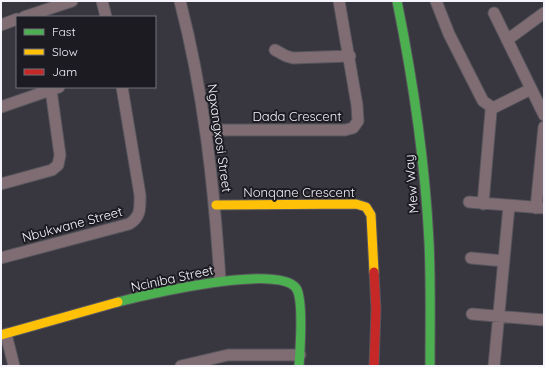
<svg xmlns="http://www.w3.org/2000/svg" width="545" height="367" viewBox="0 0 545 367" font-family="Quicksand,sans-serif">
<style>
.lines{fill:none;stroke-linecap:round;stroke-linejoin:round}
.street-casing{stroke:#57555c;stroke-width:13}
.fast-casing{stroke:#57555c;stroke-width:11}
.slow-casing{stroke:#57555c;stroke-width:11}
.jam-casing{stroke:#57555c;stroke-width:11}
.street{stroke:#7f6d73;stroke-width:11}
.fast{stroke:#4caf50;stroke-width:9}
.slow{stroke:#ffc107;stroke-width:9}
.jam{stroke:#c62828;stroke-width:9}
.labels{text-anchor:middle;stroke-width:4;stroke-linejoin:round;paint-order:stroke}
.street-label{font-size:13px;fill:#f5f3fc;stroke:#1d1b22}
</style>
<rect width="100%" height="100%" fill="#38363e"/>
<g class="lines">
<defs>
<path id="street" d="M102,1L106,17
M180,1C204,93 214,186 220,280
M436,1L449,34L483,101L493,108
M494,13L544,115
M24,17L72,1
M1,25L17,19
M507,40L544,13
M275,50L286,56L293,58L350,56
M1,107L59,87
M206,130H345L353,128L358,121L357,105L339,1
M1,184L52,170L58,165L60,155L51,90
M469,202L544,208
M483,204L491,111L493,108L531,89
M536,208L544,127
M1,258L129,224C141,217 140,208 140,195L122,87
M471,258L504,261
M472,314L544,320
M6,334L14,366
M181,366L228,355H300
M494,366L509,206"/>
<path id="fast" d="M397,1C413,80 425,160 429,242C431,283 430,325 430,366
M118,302C145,295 278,263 296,288C304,299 300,351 299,366"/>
<path id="slow" d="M216,205L356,204L366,207L371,215L374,272
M1,335L118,302"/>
<path id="jam" d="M374,366L376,309L374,272"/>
</defs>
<use href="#street" class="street-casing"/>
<use href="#fast" class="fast-casing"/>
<use href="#slow" class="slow-casing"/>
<use href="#jam" class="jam-casing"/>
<use href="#street" class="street"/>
<use href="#fast" class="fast"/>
<use href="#slow" class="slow"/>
<use href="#jam" class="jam"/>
</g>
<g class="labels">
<g class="street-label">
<text x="297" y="121">Dada Crescent</text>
<text transform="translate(220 138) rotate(82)" y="5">Ngxangxosi Street</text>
<text transform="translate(411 184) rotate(-95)" y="5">Mew Way</text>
<text x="299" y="197">Nonqane Crescent</text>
<text transform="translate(72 224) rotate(-15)" y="5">Nbukwane Street</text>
<text transform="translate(172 278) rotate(-12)" y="5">Nciniba Street</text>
</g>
</g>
<rect width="545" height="367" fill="none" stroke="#f5f3fc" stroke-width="4"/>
<rect x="16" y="16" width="140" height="72" fill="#1d1b22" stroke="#737179"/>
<rect x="24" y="29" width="20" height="6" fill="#4caf50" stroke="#737179"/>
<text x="52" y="36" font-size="12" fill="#f5f3fc">Fast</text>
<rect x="24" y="49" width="20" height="6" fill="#ffc107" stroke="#737179"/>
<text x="52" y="56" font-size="12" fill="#f5f3fc">Slow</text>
<rect x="24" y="69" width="20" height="6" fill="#c62828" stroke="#737179"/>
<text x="52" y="76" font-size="12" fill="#f5f3fc">Jam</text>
</svg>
